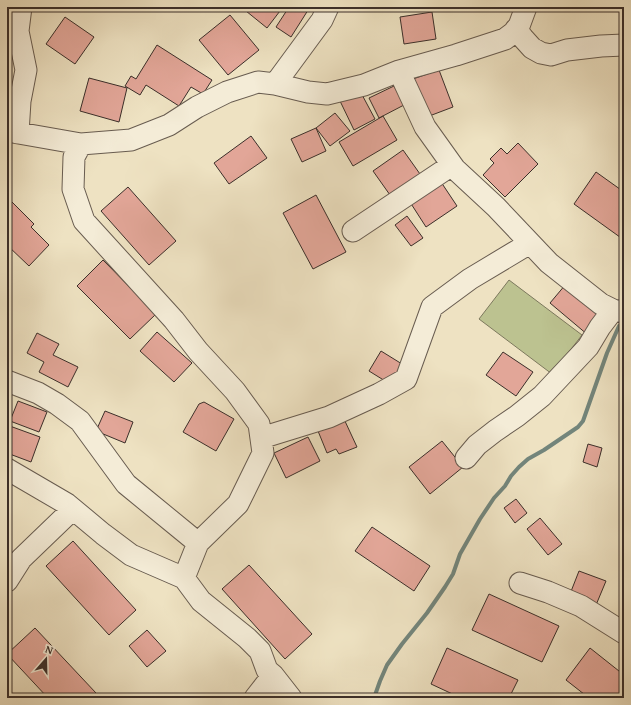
<svg xmlns="http://www.w3.org/2000/svg" width="631" height="705" viewBox="0 0 631 705" font-family="'Gentium Book Plus',serif">
<style>
.green{fill:#bcc290;stroke:#7c785d}
.lines{fill:none;stroke-linecap:round;stroke-linejoin:round}
.stream{stroke:#73857b;stroke-width:4}
.building{fill:#e2a698;stroke:#3b2f2a}
.minor-casing{stroke:#685c50;stroke-width:23}
.minor{stroke:#f4ecd7;stroke-width:21}
</style>
<rect width="100%" height="100%" fill="#eee2c2"/>
<filter id="stains"><feTurbulence type="fractalNoise" baseFrequency=".005" numOctaves="4"/><feColorMatrix values="0 0 0 0 .2 0 0 0 0 .09 0 0 0 0 .02 0 0 0 .5 -.17"/></filter>
<radialGradient id="worn" r=".72"><stop offset=".6" stop-color="#630" stop-opacity="0"/><stop offset="1" stop-color="#630" stop-opacity=".3"/></radialGradient>
<path class="green" d="M509,280L582,335L552,374L479,319Z"/>
<g class="lines">
<path class="stream" d="M374,698L380,681L387,665L402,644L427,613L445,587L453,574L460,554L480,519L494,498L505,486L511,476L519,467L528,459L544,450L578,427L583,421L607,353L619,326"/>
</g>
<path class="building" d="M249,7H283L267,28L246,11Z
M289,7H310L291,37L276,27Z
M432,12L436,39L404,44L400,17Z
M230,15L259,50L228,75L199,40Z
M65,17L94,37L75,64L46,44Z
M157,45L212,80L203,94L191,87L179,106L146,85L140,95L125,86L131,76L136,79Z
M439,70L453,107L424,118L410,80Z
M89,78L127,88L119,122L80,111Z
M394,86L404,105L379,118L369,98Z
M360,91L375,119L354,130L340,101Z
M335,113L350,131L330,146L316,128Z
M383,116L397,140L353,166L339,142Z
M316,128L326,151L302,162L291,139Z
M251,136L267,158L229,184L214,163Z
M518,143L538,164L505,197L483,175L494,163L490,159L501,148L507,154Z
M403,150L420,174L390,195L373,171Z
M596,172L624,192V240L574,204Z
M439,179L457,206L426,227L408,199Z
M128,187L176,241L149,265L101,211Z
M316,195L346,252L313,269L283,213Z
M7,197L34,224L31,227L49,245L29,266L7,245Z
M407,216L423,238L411,246L395,225Z
M103,260L156,314L130,339L77,286Z
M566,284L604,316L588,335L550,303Z
M157,332L192,363L174,382L140,351Z
M37,333L59,344L53,355L78,367L68,387L39,372L44,362L27,353Z
M381,351L402,364L390,384L369,371Z
M503,352L533,372L516,396L486,375Z
M18,401L47,412L39,432L10,421Z
M204,402L234,419L216,451L183,432L199,404Z
M105,411L133,422L125,443L96,431Z
M344,419L357,447L339,454L336,449L327,453L318,431Z
M7,425L40,437L31,462L7,453Z
M308,437L320,461L286,478L274,453Z
M442,441L463,467L430,494L409,467Z
M588,444L602,448L597,467L583,462Z
M516,499L527,513L515,523L504,508Z
M540,518L562,544L548,555L527,529Z
M372,527L430,566L414,591L355,551Z
M73,541L136,610L109,635L46,566Z
M249,565L312,634L285,659L222,589Z
M579,571L606,581L596,605L570,594Z
M489,594L559,626L542,662L472,630Z
M35,628L96,693L91,698H48L7,654Z
M147,630L166,651L147,667L129,646Z
M447,648L518,680L509,698H461L431,684Z
M590,648L624,675V698H589L566,680Z"/>
<g class="lines">
<defs>
<path id="minor" d="M516,29L523,38L532,48L541,53L551,55L567,50L601,46L624,45
M399,71L456,55L505,39L513,33L519,26L526,7
M275,84L322,20L328,7
M7,131L81,144L131,140L169,125L197,107L227,92L258,82L275,84L308,92L327,94L364,85L399,71L425,127L455,169L496,207L549,263L601,304L613,310L624,312
M18,133L20,101L26,70L18,31L21,7
M81,144L74,157L73,189L84,221L174,320L198,351L235,391L259,424L263,453L238,504L198,543L184,578
M353,231L452,165
M7,381L38,393L57,404L80,421L126,484L198,543
M261,438L329,417L379,394L406,379L432,307L470,279L530,243
M466,458L477,445L495,431L517,416L542,396L588,347L600,327L613,310
M7,469L67,504L103,534L131,555L184,578L201,601L247,638L260,651L267,670L273,675L291,698
M7,581L21,559L73,509
M520,583L548,592L581,606L624,633
M255,698L273,675"/>
</defs>
<use href="#minor" class="minor-casing"/>
<use href="#minor" class="minor"/>
</g>
<rect width="631" height="705" fill="none" stroke="#eee2c2" stroke-width="24"/>
<rect x="8" y="8" width="615" height="689" fill="none" stroke="#3b2f2a" stroke-width="2"/>
<rect x="12" y="12" width="607" height="681" fill="none" stroke="#3b2f2a"/>
<g transform="translate(46 659) rotate(20)" stroke="#f4ecd7" stroke-width="3" paint-order="stroke">
<path d="M0-3L7 15L0 10L-7 15Z" fill="#3b2f2a"/>
<text y="-6" font-size="11" font-weight="bold" text-anchor="middle" fill="#3b2f2a">N</text>
</g>
<rect width="100%" height="100%" filter="url(#stains)"/>
<rect width="100%" height="100%" fill="url(#worn)"/>
</svg>
